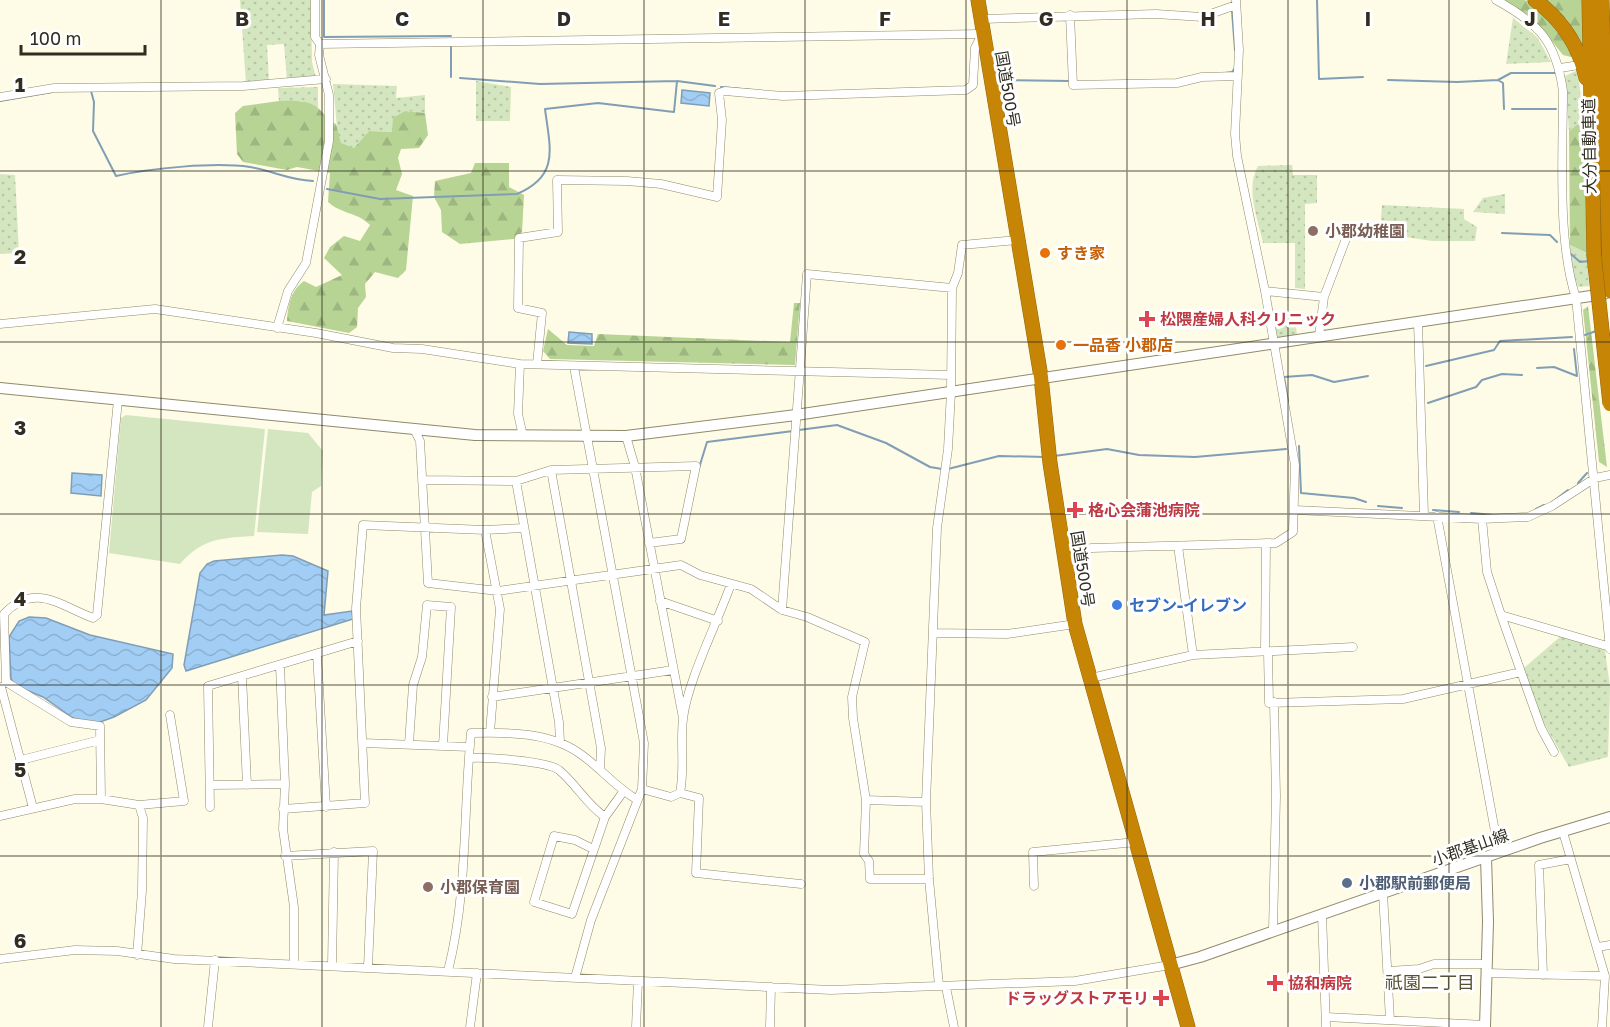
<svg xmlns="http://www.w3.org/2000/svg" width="1610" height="1027" viewBox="0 0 1610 1027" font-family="'Golos Text','Noto Sans JP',sans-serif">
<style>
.green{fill:url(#green-dots)}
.forest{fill:url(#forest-firs)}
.pitch{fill:#d4e6bf}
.water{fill:url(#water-waves);stroke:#809eb5;stroke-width:1.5}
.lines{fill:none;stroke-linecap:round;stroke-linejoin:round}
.stream{stroke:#809eb5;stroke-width:2}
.street-casing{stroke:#908a6b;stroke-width:9}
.secondary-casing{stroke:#908a6b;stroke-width:12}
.highway-casing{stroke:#92670f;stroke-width:15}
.street{stroke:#fff;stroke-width:8}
.secondary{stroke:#fff;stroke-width:10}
.highway{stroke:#c78506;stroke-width:14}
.highway-bridge-casing{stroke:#92670f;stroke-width:15;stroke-linecap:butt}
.highway-bridge{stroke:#c78506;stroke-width:14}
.grid{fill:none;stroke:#312e21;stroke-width:1.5;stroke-opacity:0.55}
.education-dot{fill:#8d6e63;stroke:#fff;stroke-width:2}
.food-dot{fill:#e8710a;stroke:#fff;stroke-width:2}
.health-dot{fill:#e0444e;stroke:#fff;stroke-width:2}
.shop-dot{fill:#3f7fe0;stroke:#fff;stroke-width:2}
.service-dot{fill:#5c6f8a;stroke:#fff;stroke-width:2}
.labels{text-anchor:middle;stroke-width:6;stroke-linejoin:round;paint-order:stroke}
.street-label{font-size:16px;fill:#312e21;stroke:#fff}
.education-label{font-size:16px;font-weight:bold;fill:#785e54;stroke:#fff;text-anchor:start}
.food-label{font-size:16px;font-weight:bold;fill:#c56008;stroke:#fff;text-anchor:start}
.health-label{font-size:16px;font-weight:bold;fill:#be3a42;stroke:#fff;text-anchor:start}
.shop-label{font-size:16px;font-weight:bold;fill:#366cbe;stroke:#fff;text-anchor:start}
.service-label{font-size:16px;font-weight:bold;fill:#4e5e75;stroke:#fff;text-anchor:start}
.neighbourhood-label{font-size:18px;fill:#575235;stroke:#fff}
.grid-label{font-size:20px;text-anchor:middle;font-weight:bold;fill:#312e21;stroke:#fff;stroke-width:6;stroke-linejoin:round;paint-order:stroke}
</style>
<defs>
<pattern id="green-dots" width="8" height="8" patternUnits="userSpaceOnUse" patternTransform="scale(1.5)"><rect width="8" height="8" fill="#d4e6bf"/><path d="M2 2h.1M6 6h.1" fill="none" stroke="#b6c6a4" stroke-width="1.8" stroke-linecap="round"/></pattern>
<pattern id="forest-firs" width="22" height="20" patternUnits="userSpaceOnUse" patternTransform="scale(1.5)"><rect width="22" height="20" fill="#b7d495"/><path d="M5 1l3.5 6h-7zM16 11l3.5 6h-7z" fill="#9eb680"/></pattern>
<pattern id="water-waves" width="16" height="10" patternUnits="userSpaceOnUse" patternTransform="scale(1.5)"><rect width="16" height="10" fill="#a2cef5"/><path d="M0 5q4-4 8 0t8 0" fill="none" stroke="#8cb1d2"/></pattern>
</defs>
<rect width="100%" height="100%" fill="#fefbe6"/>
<path class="green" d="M240,0H311L312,62L316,78L287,81L284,44L267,45L269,81L246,83Z
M1513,18L1537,37L1551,62L1506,64Z
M1578,70L1583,120L1569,131L1565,76Z
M476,81L511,87L510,121H476Z
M333,84L397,86L396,98L425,95V113L405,111L393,132L369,131L354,148L341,144L338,138Z
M318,87V108L302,101H279L278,88Z
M1292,165L1293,175H1317V203L1305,204V289L1295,288V243H1263C1258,219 1245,189 1258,166Z
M0,174L15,175L19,253L0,254Z
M1505,194V214L1473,212L1483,198Z
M1382,205L1464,209V219L1477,227L1475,241H1432L1380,233Z
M1570,245L1587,253L1589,286L1578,287L1572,270Z
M1295,318L1297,335L1278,337L1273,334L1272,322Z
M1561,636L1605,650L1610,687L1608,757L1569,767L1542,720L1524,668Z"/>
<path class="forest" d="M1504,0C1510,0 1517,0 1524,0C1545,3 1565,40 1575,58L1563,55L1534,19Z
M1546,0H1583L1585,43L1581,44L1567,20Z
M279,101C291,101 307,99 318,108C326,115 324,118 336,124L341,143L354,148L369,131L392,132L393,118L405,111L425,113L428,135L419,148L401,149L398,158L402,174L396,190L413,196L406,270L398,278L375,272L365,284L366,297L358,308L357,327L349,333L287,321C288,305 291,290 304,281L316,287L342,275L324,258L330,247L344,236L360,241L370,225C357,212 341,214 328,202L330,173L297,167L287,170L243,162L237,154L235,113L243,106Z
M1583,120L1587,253L1570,245L1569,131Z
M475,163H509V187L524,195L522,232L514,239L460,244L442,232L441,210L434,197L435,181L471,173Z
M794,303H800L795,365L550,359L543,351L548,329L567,345L594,346L598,334L790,342Z
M1588,306L1607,467L1599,462L1583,310Z"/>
<path class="pitch" d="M126,415L265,429L254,536C222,538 202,538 180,564L109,553L121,418Z
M268,429L308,433L323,451L321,486L312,492L308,534L257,532Z"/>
<path class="water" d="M682,90L710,93L709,106L681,103Z
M569,332L592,334V344L568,343Z
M72,473L102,475L101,496L71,493Z
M282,555L293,556L328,571L324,615L352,611L353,619L186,671L184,665L200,573L207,564L214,561Z
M29,617L46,618L90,635L173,654L172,668L146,700L114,717L100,722H88L73,718L43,697L14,685L11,678L9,637L19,621Z"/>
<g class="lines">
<path class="stream" d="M324,0V37L451,36
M1317,0L1319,79L1363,77
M1232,11L1235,50
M451,47V77
M1225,73L1232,72L1235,68
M460,78L540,84L677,81L715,86
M1000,80L1069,81
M1388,80L1457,82L1498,80L1511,73H1555
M1498,80L1503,83L1504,109
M721,87L752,90
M91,91L94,102L93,131L116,176C151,168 215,162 250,167C273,171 289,180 313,181
M0,101L52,92
M1512,109H1556
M327,189L380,199L517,194C560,176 550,148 545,109L598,103L674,112L677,81
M1502,233L1550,235L1557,242
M1571,254L1580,262L1589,261
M1585,335L1596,331
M1426,366L1494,350L1500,341L1572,337
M1537,368L1554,367L1577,376L1574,349
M1288,401L1284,377L1312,375L1334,382L1368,376
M1428,403L1476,387L1482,380L1502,374L1522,375
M799,430L837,425L886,443L930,467L942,469
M1299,446L1301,493L1354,498L1366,502
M1054,456L1107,449L1139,455L1195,457L1286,449
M699,468L707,442L793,431
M948,469L999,456L1045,457
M1578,483L1587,473
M1555,500L1568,490
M1378,506L1402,508
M1536,509L1544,505
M1433,510L1459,512
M1471,513L1494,515"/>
<defs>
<path id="street" d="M1236,0L1239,50L1235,134L1237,156L1265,291L1324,297L1319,336
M1496,0C1540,24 1556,42 1563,91C1563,153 1557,241 1576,298L1610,649
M1070,15L1073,85L1177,83L1202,77L1238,76
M980,19L1156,14L1202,17L1236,5
M320,44L982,34L975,48L973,85L966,90L783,96L725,91L719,93L722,120L717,197L661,184L627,181L557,180L558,232L519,238L518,308L542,313L537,364
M1560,68L1573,66
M0,97L54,88L243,86L326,79
M1324,297L1347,236L1356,232L1377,234
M1418,322L1424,515
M0,324L155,309L316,333L393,348L422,349L520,364L951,375
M277,328L288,291L306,263L329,141V95L319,55L320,44L315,37V0
M520,364L518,414L523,436
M574,367L644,743L642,789L591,920L575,978
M415,431L420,441L428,583L498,591L681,565L700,575L751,589L782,610L807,617L865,642L852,697L853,718L866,800L864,854L869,861L870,879H929
M626,436L635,467L683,718
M551,470L601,748L600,769
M422,480L516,481L551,470L696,466L681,539L649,543
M516,481L559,722L560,742
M1295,510L1482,519L1528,517L1552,506L1595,478L1610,475
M1437,516L1499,853
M1482,519L1487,572L1501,615
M485,530L524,528
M1178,546L1193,655
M1064,552L1092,548L1276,543L1293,532L1295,465L1265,291
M660,601L718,621
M782,610L807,274L952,288
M933,633L1007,634L1075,624
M1265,651L1266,543
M1268,652L1269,703L1403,699L1521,672L1501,615L1610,647
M317,654L326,807
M280,666L285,784L283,829L294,907V964
M1521,672L1541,728L1554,752
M242,676L247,785
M1091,678L1193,655L1353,647
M6,682L4,614C34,582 59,605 93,618L97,615L118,400
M6,682L71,722L100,726L101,799
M1,687L33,808
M492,697L673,670
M363,743L470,747
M409,744L413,685L422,657L427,605L451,607L443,745
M470,758C486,757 547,761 559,770C576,784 586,804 605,817
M21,760L100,740
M210,785L285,784
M642,789L671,797L680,793C685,768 680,744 683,719C687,682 718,621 731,584
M680,793L699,798L696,873L801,884
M866,800L926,802
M139,805L184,801L170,715
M210,807L208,686L358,641
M283,809L365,803L356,608L363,525L485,530L500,609L490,732
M0,816L75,799H101L139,805L143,818L142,891L137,955
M1563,832L1605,976L1602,1027
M593,849L575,840L554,836L534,902L572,914L605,817L623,792
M285,856L373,851L368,967
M1034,886L1033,852L1136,842
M1383,893L1390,1020
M1322,914L1326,1027
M1273,930L1276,796L1274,702
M1598,947L1610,945
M0,959L75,950L117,951L174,959L831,990L1075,981L1170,965
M332,965L334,852
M448,971C468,892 463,813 471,733C507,732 549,732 579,753C600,767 615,787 636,799
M1389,971L1419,969L1434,964H1487
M1487,973L1605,976
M1543,975L1539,865L1571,859
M939,986L929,879L926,802L937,528L948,449L951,392L952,288L958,273L962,245L1017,240
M946,987L954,1027
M1326,1017L1485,1025
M208,1027L215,960
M470,1027L477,973
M636,1027L638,981
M770,1027L771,987"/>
<path id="secondary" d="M0,388L475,435L626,436L796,415L1604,294
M1170,965L1200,957L1540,838L1610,817
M1485,1027L1488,922L1486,857"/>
<path id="highway" d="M978,0L1041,377L1050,463L1075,624L1188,1027
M1535,0C1561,19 1579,45 1586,78
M1589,0L1594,256
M1602,0L1610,291"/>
</defs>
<use href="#street" class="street-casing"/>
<use href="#secondary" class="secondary-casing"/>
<use href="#highway" class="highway-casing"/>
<use href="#street" class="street"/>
<use href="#secondary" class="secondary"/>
<use href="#highway" class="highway"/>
<defs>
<path id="highway-bridge" d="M1594,256L1610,404"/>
</defs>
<use href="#highway-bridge" class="highway-bridge-casing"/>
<use href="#highway-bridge" class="highway-bridge"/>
</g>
<path class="grid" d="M161,0V1027M322,0V1027M483,0V1027M644,0V1027M805,0V1027M966,0V1027M1127,0V1027M1288,0V1027M1449,0V1027M0,171H1610M0,342H1610M0,514H1610M0,685H1610M0,856H1610"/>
<g class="education-dot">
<circle cx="1313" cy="231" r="6"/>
<circle cx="428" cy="887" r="6"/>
</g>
<g class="food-dot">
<circle cx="1045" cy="253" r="6"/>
<circle cx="1061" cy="345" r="6"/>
</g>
<g class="health-dot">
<path d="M1144 310h6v6h6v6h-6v6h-6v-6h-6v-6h6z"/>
<path d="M1072 501h6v6h6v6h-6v6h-6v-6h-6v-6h6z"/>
<path d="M1272 974h6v6h6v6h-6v6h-6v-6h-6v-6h6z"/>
<path d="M1158 989h6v6h6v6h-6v6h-6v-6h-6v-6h6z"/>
</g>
<circle class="shop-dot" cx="1117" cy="605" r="6"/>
<circle class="service-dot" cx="1347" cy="883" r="6"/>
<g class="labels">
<g class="street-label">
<text transform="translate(1008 89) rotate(80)" y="6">国道500号</text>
<text transform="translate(1589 146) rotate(-91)" y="6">大分自動車道</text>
<text transform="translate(1083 569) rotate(81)" y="6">国道500号</text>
<text transform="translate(1470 847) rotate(-19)" y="6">小郡基山線</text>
</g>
<g class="education-label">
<text x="1325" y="237">小郡幼稚園</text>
<text x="440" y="893">小郡保育園</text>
</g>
<g class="food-label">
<text x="1057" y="259">すき家</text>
<text x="1073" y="351">一品香 小郡店</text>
</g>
<g class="health-label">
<text x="1160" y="325">松隈産婦人科クリニック</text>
<text x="1088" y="516">格心会蒲池病院</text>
<text x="1288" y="989">協和病院</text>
<text x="1149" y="1004" text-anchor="end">ドラッグストアモリ</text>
</g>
<g class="shop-label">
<text x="1129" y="611">セブン-イレブン</text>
</g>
<g class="service-label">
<text x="1359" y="889">小郡駅前郵便局</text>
</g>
<g class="neighbourhood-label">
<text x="1430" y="989">祇園二丁目</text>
</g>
</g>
<g class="grid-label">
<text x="242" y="26">B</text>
<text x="402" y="26">C</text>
<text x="564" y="26">D</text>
<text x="724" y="26">E</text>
<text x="885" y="26">F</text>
<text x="1046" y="26">G</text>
<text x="1208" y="26">H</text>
<text x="1368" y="26">I</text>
<text x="1530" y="26">J</text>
<text x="20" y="92">1</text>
<text x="20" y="264">2</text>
<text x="20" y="435">3</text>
<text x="20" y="606">4</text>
<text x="20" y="777">5</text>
<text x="20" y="948">6</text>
</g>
<path d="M21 45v9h124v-9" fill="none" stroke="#312e21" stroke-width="3"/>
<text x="30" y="45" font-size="18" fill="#312e21" stroke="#ffffff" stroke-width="4.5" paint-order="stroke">100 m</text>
</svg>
